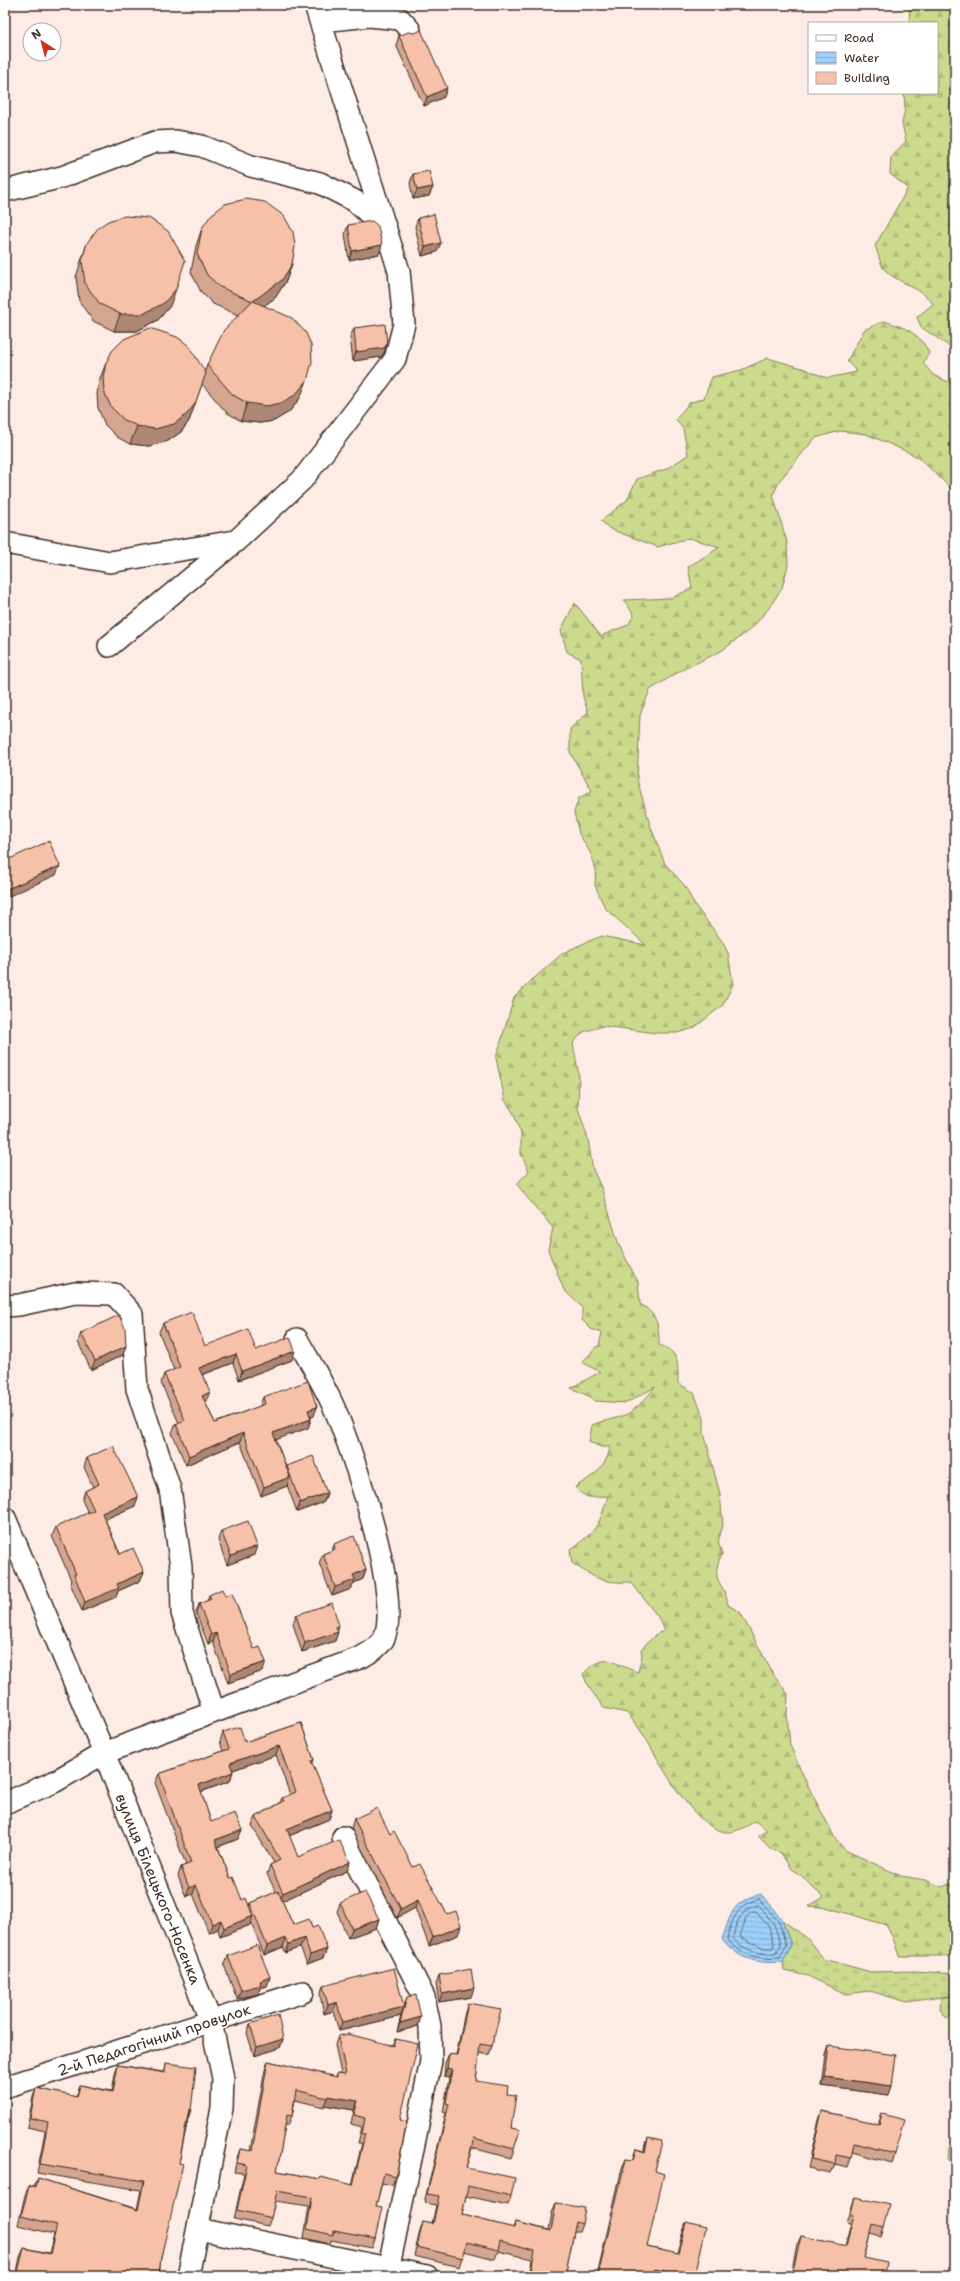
<svg xmlns="http://www.w3.org/2000/svg" width="960" height="2281" viewBox="0 0 960 2281" font-family="'Shantell Sans',sans-serif">
<style>
.forest{fill:url(#forest-firs);stroke:#848256}
.wetland{fill:url(#wetland-marsh);stroke:#848256}
.water{fill:url(#water-rules);stroke:#768ea3}
.lines{fill:none;stroke-linecap:round;stroke-linejoin:round}
.shore{stroke:#626c76;stroke-width:1}
.minor-casing{stroke:#3b2a1e;stroke-width:24}
.minor{stroke:#fff;stroke-width:21}
.wall{fill:#d4a691;stroke:#3b2a1e;fill-rule:evenodd}
.shaded-wall{fill:#ad8776;stroke:#3b2a1e}
.building{fill:#f7c1a9;stroke:#3b2a1e;fill-rule:evenodd}
.labels{text-anchor:middle;stroke-width:3;stroke-linejoin:round;paint-order:stroke}
.street-label{font-size:15px;fill:#3b2a1e;stroke:#fff}
</style>
<defs>
<pattern id="forest-firs" width="22" height="20" patternUnits="userSpaceOnUse"><rect width="22" height="20" fill="#ccda8e"/><path d="M5 1l3.5 6h-7zM16 11l3.5 6h-7z" fill="#b0bb7a"/></pattern>
<pattern id="wetland-marsh" width="20" height="14" patternUnits="userSpaceOnUse"><rect width="20" height="14" fill="#ccda8e"/><path d="M1 5h8M5 5V1M11 12h8M15 12V8" fill="none" stroke="#b0bb7a"/></pattern>
<pattern id="water-rules" width="6" height="5" patternUnits="userSpaceOnUse"><rect width="6" height="5" fill="#9dd0fb"/><path d="M0 2.5h6" fill="none" stroke="#88b3d7"/></pattern>
</defs>
<rect width="100%" height="100%" fill="#fdece5"/>
<filter id="ink" filterUnits="userSpaceOnUse"><feTurbulence type="fractalNoise" baseFrequency=".025" numOctaves="2"/><feDisplacementMap in="SourceGraphic" scale="8" xChannelSelector="R" yChannelSelector="G"/><feConvolveMatrix kernelMatrix="1 2 1 2 8 2 1 2 1" color-interpolation-filters="sRGB"/></filter>
<g filter="url(#ink)">
<path class="forest" d="M910,5H955V356L953,349L921,327L917,317L933,304C922,287 898,284 884,269C880,264 878,252 875,246L908,188L890,174L891,157L906,141L902,124L905,109L904,93H937V23H909Z
M884,321C904,327 920,333 929,353L923,363L933,375L955,385V492L919,458L908,452L866,434L840,431L815,438L780,480L773,495L787,542L788,565L782,588L769,608L752,628L736,640L721,651L680,671L650,690L640,715L637,779L650,825L665,864L685,886L694,904L722,941L728,953L733,984L723,1005L694,1028L677,1033H656L603,1026L583,1032L573,1043L579,1076L578,1108L588,1139L593,1170L601,1187L619,1245L638,1282L640,1304C658,1314 659,1327 659,1345C680,1351 678,1365 678,1383L694,1393L704,1418V1433L720,1494L723,1525L718,1542L722,1554C708,1582 725,1581 728,1605L740,1612L772,1672L788,1694L787,1714L790,1745L807,1784L835,1838L845,1850L901,1876L925,1880L942,1887L955,1882V1956H899L893,1938L886,1925L829,1908L809,1906L824,1897L813,1888L802,1876L791,1869L781,1853L771,1849L758,1836L767,1830L755,1821C748,1826 735,1833 726,1832C693,1828 661,1764 645,1737C640,1729 633,1721 627,1713L604,1708L588,1686L583,1674C609,1650 611,1664 638,1672L642,1655L641,1649L656,1634L665,1631L658,1617L631,1582C602,1583 596,1579 572,1563L570,1550C597,1530 598,1528 608,1496C592,1497 587,1501 575,1487C593,1476 606,1469 610,1447H601L589,1442L592,1425C601,1421 607,1421 616,1418C632,1415 646,1399 655,1387L626,1403L594,1401L591,1397L571,1388L600,1372L582,1362L599,1345L602,1333L591,1329L582,1320V1307L564,1290L548,1250L553,1228C541,1213 528,1200 517,1184L529,1171L521,1154V1134L514,1114L505,1100L496,1058L514,998L532,980L563,953L582,944L602,936L646,945L605,908L595,885L596,869L590,852L579,834L574,812L579,798L592,791L570,752V729L588,712L583,697L581,659L567,652L561,630L575,603L603,639V635L628,625L634,615L624,600L672,598L692,588L688,567L720,547L689,538L658,547L610,529L601,521L627,500L637,479L666,469L688,455L683,429L676,419L689,403L704,398L712,377L741,370L768,358L802,368L827,378L857,372L847,361L864,330Z
M955,1995V2012L947,2019L940,2009L941,1998Z
M955,2141V2169L947,2160L948,2147Z"/>
<path class="wetland" d="M782,1920L807,1938L823,1959L871,1972L915,1971L955,1974V1995L907,2002L870,1991L846,1994L808,1976L784,1971L783,1962L791,1945Z"/>
<path class="water" d="M761,1894L782,1920L791,1945L783,1962C757,1964 739,1960 722,1939C732,1912 731,1902 761,1894Z"/>
<g class="lines">
<path class="shore" d="M759,1899L779,1922L786,1945L780,1958C760,1960 739,1955 727,1939C732,1918 738,1905 759,1899Z
M758,1905L774,1924L781,1945L776,1954C761,1955 742,1950 733,1938C735,1923 742,1908 758,1905Z
M752,1912H756L769,1927L774,1944L773,1948H764L740,1937L746,1918Z"/>
<defs>
<path id="minor" d="M321,21L369,16L400,19L410,30
M5,191L62,177L155,142L176,141L202,146L251,166L320,183L355,201L386,229
M5,543L110,562L235,541
M109,646L236,541L302,480L395,359L404,324L399,271L315,5
M5,1306L19,1305L75,1293L114,1294L132,1314L137,1389L170,1489L181,1567L182,1613L214,1712
M5,1518L104,1753L211,2022L223,2078L222,2108L188,2276
M5,1803L54,1782L104,1753L362,1657C370,1652 378,1648 383,1640C404,1603 354,1458 338,1417C327,1389 311,1364 297,1339
M343,1837L424,1997L430,2026L431,2061L387,2276
M5,2087L303,1992
M198,2229L427,2276"/>
</defs>
<use href="#minor" class="minor-casing"/>
<use href="#minor" class="minor"/>
</g>
<path class="wall" d="M399,36L444,97L424,106L396,45Z
M413,174L433,187L429,196L413,199L410,183Z
M418,218L437,252L422,256L415,227Z
M348,225L379,254L349,260L345,234Z
M202,228L292,264L286,281L275,298L264,305L300,398L289,412L274,421L260,423L241,421L226,412L202,384L189,421L181,432L168,441L149,446L130,444L117,437L105,425L98,408L97,394L99,381L106,363L205,371L207,365L238,315L213,304L201,292L191,272L196,246Z
M87,243L170,306L158,320L137,331H114L93,321L79,301L76,277Z
M354,328L387,344L384,353L381,357L353,361L350,337Z
M163,1323L205,1346L256,1350L292,1360L239,1380L233,1363L202,1375L210,1392L207,1401L205,1402L215,1423L260,1406L263,1397L314,1416L311,1417V1419L308,1428L276,1439L286,1468L287,1466L327,1493L324,1502L297,1512L287,1485V1486L261,1496L240,1442L186,1465L172,1433L176,1424L179,1423L161,1383L164,1374L174,1370L159,1332Z
M81,1333L123,1355L91,1370L78,1342Z
M87,1458L138,1497L135,1506L105,1519L120,1554L144,1572L140,1581L118,1591L116,1597L82,1611L70,1583L71,1580L52,1536L56,1527L88,1513L82,1500L85,1491L93,1487L84,1467Z
M221,1531L254,1555L227,1565L218,1540Z
M334,1544L366,1570L363,1579L354,1583L351,1589L332,1596L319,1563L323,1554L331,1551Z
M209,1595L225,1596L263,1671L228,1683L213,1642L208,1644L196,1613L199,1604L207,1601Z
M296,1615L338,1632L335,1641L302,1652L293,1624Z
M301,1723L314,1760L312,1764L332,1810L329,1819L289,1836L298,1857L350,1862L347,1871L282,1901L293,1925L312,1928L327,1949L323,1958L307,1964L300,1947L286,1953L283,1947L264,1955L251,1922L250,1925L220,1937L218,1929L209,1933L193,1894L186,1897L178,1876L181,1867L186,1865L155,1783L159,1774L223,1751L220,1741L223,1732L245,1742ZM276,1755L290,1795L282,1798L280,1803L256,1817L252,1826L274,1863L270,1865L267,1874L276,1892L250,1903L249,1906L242,1900L230,1878L218,1847L238,1839L211,1822L201,1792L230,1781L233,1770Z
M354,1819L390,1834L413,1867L458,1935L429,1946L415,1908L397,1918L351,1828Z
M340,1903L379,1919L376,1928L348,1938L337,1912Z
M228,1956L270,1977L267,1986L260,1988L258,1994L237,1999L224,1965Z
M439,1975L471,1997L439,2002L436,1984Z
M323,1986L404,2006L407,1997L418,2026L397,2032L402,2011L401,2016L339,2031L333,2011L324,2014L320,1995Z
M468,2003L492,2046L489,2055L479,2053L476,2081L507,2094L514,2149L511,2158L472,2148L466,2168L511,2196L508,2205L466,2196L462,2215L513,2228L515,2222L549,2230L552,2212L556,2203L582,2224L579,2232H574L565,2276H529L532,2259L498,2251L495,2259L464,2251L459,2267L414,2256L420,2231L423,2222L432,2224L436,2205L424,2203L446,2113L443,2112L449,2078L444,2077L445,2063L449,2054L456,2055L465,2012Z
M250,2024L283,2039L280,2048L254,2056L247,2033Z
M338,2036L393,2045L396,2039L400,2120L396,2176L392,2185L382,2183L376,2206L375,2239L372,2248L331,2240L330,2244L304,2238L309,2206L275,2201L271,2218L268,2226L234,2219L244,2173L234,2172L237,2158L240,2149L250,2151L265,2070L268,2061L336,2077L337,2073L341,2074L335,2045ZM295,2100L324,2107V2105L354,2110L351,2124L362,2127L358,2143H362L352,2185L277,2171L285,2125H288L292,2116Z
M829,2046L889,2095L822,2086L826,2055Z
M166,2063L188,2119L179,2163L161,2257L159,2276H16L20,2257L24,2248L49,2253L54,2234L18,2225L25,2195L29,2186L34,2187L38,2178L137,2209L141,2190L37,2173L45,2131L27,2127L33,2097L36,2088L76,2097L80,2085L112,2091L115,2074L118,2065L163,2072Z
M822,2111L878,2124L882,2114L895,2154L892,2163L852,2152L847,2167L835,2164L831,2173L808,2168L819,2120Z
M648,2138L655,2171L647,2247L677,2254L683,2231L686,2222L695,2276H597L622,2168L626,2159L632,2160L636,2149L644,2151Z
M855,2197L884,2228L881,2237L870,2234L864,2258L885,2276H791L797,2245L801,2236L845,2246L851,2223L847,2222L852,2206Z"/>
<path class="shaded-wall" d="M447,88L444,97L424,106L427,97Z
M433,187L429,196L413,199L417,190Z
M441,243L437,252L422,256L425,247Z
M382,245L379,254L349,260L352,251Z
M292,264L286,281L275,298L247,318L253,301Z
M176,289L170,306L158,320L137,331H114L120,314Z
M387,344L384,353L381,357L353,361L356,352Z
M307,381L300,398L289,412L274,421L260,423L241,421L247,403Z
M195,404L189,421L181,432L168,441L149,446L130,444L137,426Z
M60,866L56,875L5,898V890Z
M126,1346L123,1355L91,1370L95,1361Z
M295,1351L292,1360L239,1380L242,1371Z
M236,1354L233,1363L196,1377L199,1368Z
M210,1392L207,1401L199,1405L202,1396Z
M317,1407L314,1416L305,1419L308,1410Z
M311,1419L308,1428L270,1442L273,1433Z
M243,1433L240,1442L186,1465L189,1456Z
M290,1477L287,1486L261,1496L264,1487Z
M327,1493L324,1502L297,1512L300,1503Z
M138,1497L135,1506L99,1522L102,1513Z
M257,1546L254,1555L227,1565L231,1556Z
M366,1570L363,1579L354,1583L351,1589L332,1596L335,1587L353,1575Z
M144,1572L140,1581L118,1591L116,1597L82,1611L85,1602L117,1584Z
M339,1626L337,1633L338,1632L335,1641L302,1652L305,1643Z
M216,1633L213,1642L208,1644L211,1635Z
M266,1662L263,1671L228,1683L231,1674Z
M279,1746L276,1755L227,1772L230,1763Z
M233,1772L230,1781L195,1794L199,1785Z
M332,1810L329,1819L284,1838L287,1829Z
M242,1830L238,1839L212,1849L215,1840Z
M350,1862L347,1871L280,1902L283,1893Z
M196,1885L193,1894L186,1897L189,1888Z
M418,1900L415,1908L397,1918L401,1909Z
M253,1916L250,1925L220,1937L224,1928Z
M379,1919L376,1928L348,1938L352,1929Z
M221,1920L218,1929L209,1933L212,1924Z
M461,1926L458,1935L429,1946L433,1937Z
M286,1938L283,1947L264,1955L267,1946Z
M304,1938L300,1947L286,1953L289,1944Z
M327,1949L323,1958L307,1964L310,1955Z
M270,1977L267,1986L260,1988L258,1994L237,1999L241,1990L260,1981Z
M474,1988L471,1997L439,2002L442,1994Z
M337,2002L333,2011L324,2014L328,2005Z
M404,2007L401,2016L339,2031L342,2022Z
M421,2017L418,2026L397,2032L400,2023Z
M283,2039L280,2048L254,2056L257,2047Z
M447,2068L452,2069L449,2078L444,2077Z
M825,2077L892,2086L889,2095L822,2086Z
M328,2096L358,2101L354,2110L324,2105Z
M189,2109L191,2110L188,2119Z
M78,2273L100,2276H77Z"/>
<path class="building" d="M421,30L447,88L427,97L399,36L408,32L415,33Z
M429,171L433,187L417,190L413,174Z
M246,199L265,202L284,216L293,232L295,246L292,264L282,280L253,301L292,318L306,333L311,345L312,362L307,381L295,395L281,403L266,406L247,403L233,395L207,365L224,330L252,301L220,287L207,275L197,254L202,228L211,215L225,204Z
M434,214L441,243L425,247L418,218Z
M125,216L149,218L168,231L185,261L176,289L164,303L143,314H120L100,304L85,284L82,260L87,243L98,228L108,221Z
M372,221L378,226L382,245L352,251L348,225Z
M385,324L387,344L384,348L356,352L354,328Z
M150,328L177,337L188,345L206,373L195,404L187,414L174,424L155,429L137,426L124,420L111,407L104,391L103,377L106,363L112,351L124,339Z
M49,841L60,866L5,890V861Z
M192,1312L205,1346L248,1329L256,1350L290,1337L295,1351L242,1371L236,1354L199,1368L210,1392L202,1396L215,1423L265,1404L263,1397L308,1381L317,1407L308,1410L311,1419L273,1433L290,1477L264,1487L243,1433L189,1456L176,1424L185,1420L164,1374L180,1367L163,1323Z
M119,1315L125,1328L126,1346L95,1361L81,1333Z
M113,1446L138,1497L102,1513L120,1554L133,1548L144,1572L117,1584L119,1588L85,1602L74,1574H76L56,1527L94,1510L85,1491L99,1484L87,1458Z
M313,1456L327,1493L300,1503L287,1466Z
M248,1521L257,1546L231,1556L221,1531Z
M354,1536L366,1570L353,1575L355,1580L335,1587L323,1554L335,1549L334,1544Z
M222,1589L225,1596L232,1593L254,1649L260,1647L266,1662L231,1674L216,1633L211,1635L199,1604L211,1599L209,1595Z
M332,1603L339,1626L336,1627L338,1632L305,1643L296,1615Z
M301,1723L314,1760L311,1761L332,1810L287,1829L298,1857L339,1840L350,1862L283,1893L270,1865L280,1860L256,1817L284,1801L282,1798L296,1792L279,1746L230,1763L233,1772L199,1785L211,1822L235,1813L242,1830L215,1840L230,1878L233,1877L242,1900L246,1898L253,1916L224,1928L221,1920L212,1924L196,1885L189,1888L181,1867L191,1863L159,1774L229,1749L223,1732L240,1727L245,1742Z
M377,1808L390,1834L394,1831L413,1867L420,1864L447,1914L456,1911L461,1926L433,1937L418,1900L401,1909L354,1819Z
M278,1891L293,1925L309,1919L312,1928L318,1926L327,1949L310,1955L304,1938L289,1944L286,1938L267,1946L250,1903Z
M365,1892L379,1919L352,1929L340,1903Z
M257,1945L270,1977L260,1981L261,1985L241,1990L228,1956Z
M394,1968L404,2007L342,2022L337,2002L328,2005L323,1986Z
M471,1969L474,1988L442,1994L439,1975Z
M416,1995L421,2017L400,2023L407,1997Z
M468,2003L501,2009L492,2046L480,2044L476,2081L508,2086L507,2094L516,2095L511,2128L520,2130L514,2149L474,2138L466,2168L515,2178L511,2196L468,2186L462,2215L514,2228L515,2222L551,2231L556,2203L585,2208L582,2224L576,2222L565,2276L531,2270L535,2250L500,2241L498,2250L467,2242L463,2258L417,2247L423,2222L433,2224L439,2196L427,2194L449,2104L446,2103L452,2069L447,2068L449,2054L457,2055Z
M278,2015L283,2039L257,2047L250,2024Z
M348,2034L394,2046L396,2039L418,2044L400,2120L407,2121L396,2176L384,2173L376,2206L382,2207L375,2239L334,2231L333,2235L307,2229L312,2197L277,2191L271,2218L237,2210L247,2165L237,2163L240,2149L252,2151L268,2061L337,2077V2073L346,2074L338,2036ZM296,2090L327,2098L328,2096L358,2101L354,2115L365,2118L362,2134H365L353,2185L320,2177V2179L277,2171L287,2115L292,2116Z
M829,2046L896,2055L892,2086L825,2077Z
M166,2063L196,2067L191,2110L189,2109L179,2163L183,2164L161,2257L159,2276H100L78,2273L77,2276H17L24,2248L50,2254L57,2225L21,2216L29,2186L36,2188L38,2178L138,2210L144,2181L40,2164L48,2122L30,2118L36,2088L77,2097L80,2085L113,2092L118,2065L165,2073Z
M822,2111L879,2124L882,2114L905,2120L895,2154L854,2143L851,2158L836,2155L835,2164L811,2159Z
M648,2138L662,2141L655,2171L664,2174L647,2247L678,2254L686,2222L706,2227L695,2276H687L655,2269L653,2276L644,2274V2276H598L626,2159L633,2160L636,2149L645,2152Z
M855,2197L890,2205L884,2228L872,2225L864,2258L887,2263L885,2276H792L801,2236L846,2246L854,2214L851,2213Z"/>
</g>
<g class="labels">
<g class="street-label">
<text transform="translate(158 1889) rotate(68)" y="5">вулиця Білецького-Носенка</text>
<text transform="translate(154 2040) rotate(-18)" y="5">2-й Педагогічний провулок</text>
</g>
</g>
<rect width="960" height="2281" fill="none" stroke="#fff" stroke-width="20"/>
<rect x="10" y="10" width="940" height="2261" fill="none" stroke="#3b2a1e" stroke-width="1.5" filter="url(#ink)"/>
<rect x="808" y="22" width="130" height="72" fill="#ffffff" stroke="#b1aaa5"/>
<rect x="816" y="35" width="20" height="6" fill="#ffffff" stroke="#b1aaa5"/>
<text x="844" y="42" font-size="12" fill="#3b2a1e">Road</text>
<rect x="816" y="52" width="20" height="12" fill="url(#water-rules)" stroke="#b1aaa5"/>
<text x="844" y="62" font-size="12" fill="#3b2a1e">Water</text>
<rect x="816" y="72" width="20" height="12" fill="#f7c1a9" stroke="#b1aaa5"/>
<text x="844" y="82" font-size="12" fill="#3b2a1e">Building</text>
<g transform="translate(42 42) rotate(324)"><circle r="19" fill="#ffffff" stroke="#b1aaa5"/>
<path d="M0-3L7 15L0 10L-7 15Z" fill="#c8321e"/>
<text y="-6" font-size="11" font-weight="bold" text-anchor="middle" fill="#3b2a1e">N</text>
</g>
</svg>
